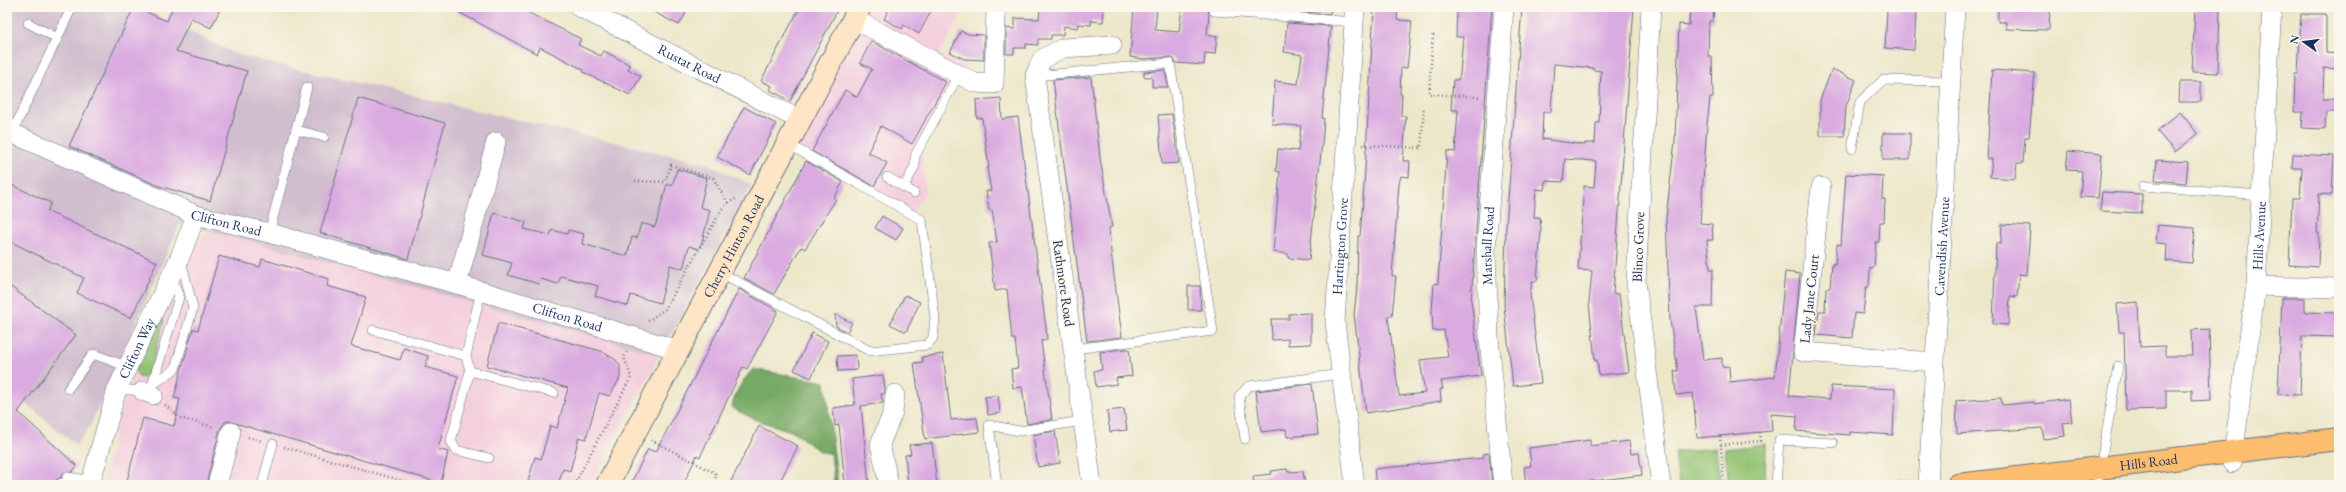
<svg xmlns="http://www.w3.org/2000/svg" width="2346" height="492" viewBox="0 0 2346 492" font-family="'EB Garamond',serif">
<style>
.built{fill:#f4cfdd}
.industrial{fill:#d0bdcd}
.green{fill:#93c372;stroke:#577968}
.forest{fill:#76a964;stroke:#486c61}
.building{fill:#daabe0;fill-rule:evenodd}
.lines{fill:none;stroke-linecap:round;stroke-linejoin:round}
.lane-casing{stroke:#646f84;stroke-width:10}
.street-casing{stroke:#646f84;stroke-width:20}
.secondary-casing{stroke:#646f84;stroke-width:24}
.primary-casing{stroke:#646f84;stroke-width:24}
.path{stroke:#646f84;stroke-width:2.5;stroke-dasharray:1 3;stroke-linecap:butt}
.lane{stroke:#fff;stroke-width:9}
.street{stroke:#fff;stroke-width:19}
.secondary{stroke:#fee5c5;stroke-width:22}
.primary{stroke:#fcbd6e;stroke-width:22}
.labels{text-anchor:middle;stroke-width:3;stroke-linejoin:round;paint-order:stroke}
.street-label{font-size:14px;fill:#1b2f5e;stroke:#fbf7ec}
</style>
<rect width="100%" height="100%" fill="#fbf7ec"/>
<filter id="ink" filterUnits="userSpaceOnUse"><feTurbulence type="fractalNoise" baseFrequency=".025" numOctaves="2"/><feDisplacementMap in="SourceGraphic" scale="8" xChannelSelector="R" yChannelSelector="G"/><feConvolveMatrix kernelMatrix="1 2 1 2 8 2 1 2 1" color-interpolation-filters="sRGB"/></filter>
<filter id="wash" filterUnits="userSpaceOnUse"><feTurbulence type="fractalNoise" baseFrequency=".012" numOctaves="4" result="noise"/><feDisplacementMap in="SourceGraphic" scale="16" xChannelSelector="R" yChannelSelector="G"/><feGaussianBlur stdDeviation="0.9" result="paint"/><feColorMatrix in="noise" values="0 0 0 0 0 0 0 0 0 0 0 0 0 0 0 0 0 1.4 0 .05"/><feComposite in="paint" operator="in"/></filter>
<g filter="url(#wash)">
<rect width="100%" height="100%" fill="#ede7ca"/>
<path class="built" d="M847,7H965L939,55L964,66L922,147L925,193L911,214L775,141Z
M218,233L250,241L660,355L590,485H102L119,416L135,370L195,241L206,234Z"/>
<path class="industrial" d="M7,7H140L238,55L708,164L752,185L660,355L250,241L180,224L90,426L76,445L7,388Z"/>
<path class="green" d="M162,318L164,321L149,375L145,378L139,377L135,370L159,319Z
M1766,444L1765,484L1729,485L1725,449Z
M1716,448L1720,485H1679L1675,452Z"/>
<path class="forest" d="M753,369L825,382L838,485H831L834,481L831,454L819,451L794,432L756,420L732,408C734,392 743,380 753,369Z"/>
<g id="blocks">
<path class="building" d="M134,7L167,21L172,9L168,7H221L211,28L191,18L176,51L247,71L210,201L159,186L69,146Z
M449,7H517L581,39L578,45L601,56L604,51L630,65L628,69L641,76L630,95L583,72L584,70L540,47L537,54Z
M644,7H675L686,13L679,25Z
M800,7H839L790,101L770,90L772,86L761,81Z
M890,7H933L919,34L904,25L902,29L884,19Z
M1058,7H1104L1103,22L1091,21V25L1079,24L1078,28L1064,26L1063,35H1051V39H1038V45L1026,44V48H1014V54H1006V28L1015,29V18L1039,19L1040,8L1058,9Z
M1134,7H1157L1155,30L1179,32L1182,7H1207L1209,13L1207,35L1217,37L1215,54L1205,53L1204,65L1176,63L1174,59L1170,57L1144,59L1130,57Z
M1288,7H1331L1330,14L1288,11Z
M1374,7H1398L1397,20L1412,21L1407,68H1401L1400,94H1402L1401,116H1406L1403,161H1410L1409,177L1401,176L1399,184L1392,276H1396L1392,316H1388L1399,396L1425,393L1420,360L1448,357L1444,330L1433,331L1432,312L1434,283L1438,284L1447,151L1455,152L1458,110H1451L1453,80H1458L1460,74L1463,37H1456L1457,7H1492L1471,300L1481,376L1441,381L1443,389H1440L1441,401L1366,413L1354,314L1357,288L1358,236H1360L1364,187Z
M1522,7H1634L1613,294H1619L1629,372L1599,375L1597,360L1595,361L1589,303L1592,271L1578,270L1584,186L1594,187L1596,161L1565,159L1563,182L1545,181L1544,190L1536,189L1534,217H1540L1541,230L1537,281H1532L1530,295L1541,383L1513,386L1504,306L1506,227ZM1554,64L1593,68V70L1601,71L1599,123H1596L1595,143H1585V145L1542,139L1543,112H1551Z
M1690,7H1714L1713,21H1709L1708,56H1712L1713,98H1710L1707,125L1700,223L1712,224L1713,240H1707L1710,269H1713L1712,307H1696L1703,360L1722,358V367L1729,366L1730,382L1775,377L1785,272L1800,274L1789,396L1830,399L1831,386L1895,389L1893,435L1850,432V435L1796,431L1797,416L1771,414L1772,431L1697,438L1693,393L1676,395L1674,371H1678L1670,320L1666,218L1675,141L1679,24L1689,25Z
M1998,7H2050L2049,30L2006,29V22H1998Z
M2195,8L2220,9L2218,73L2192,72Z
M1887,10L1916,12L1914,50L1885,48Z
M2301,14H2326V53L2339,54V69L2324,68L2323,99H2339V112H2326L2325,129L2302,128L2303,112H2294L2295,74H2298Z
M1287,23L1331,26L1322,118H1324L1323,134L1309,260L1288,258V254L1273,252L1280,172L1276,171L1278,149L1298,151L1301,126L1272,124L1275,81L1298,84L1302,55L1284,52Z
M961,31L968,34L984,35V60L964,59L950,52Z
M871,41L946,82L912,144L881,126L868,152L887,163L874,186L812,151L845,90L857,97L872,69L860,63Z
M1832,69L1856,80L1846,106L1844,136H1820V100Z
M1165,70L1168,87H1152V77H1144V72Z
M1992,70L2035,73L2029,137H2025L2023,163H2017L2015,179L1990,177L1992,159H1987Z
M1091,77L1100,158L1112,227L1109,228L1111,252L1122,337L1087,341L1053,80Z
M2180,82H2201V102H2179Z
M358,98L445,123L408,259L320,233Z
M1001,98L1002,119L1018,117L1046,328L1047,340L1041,341L1052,420L1027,424L1022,387L1013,388L1011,369L1018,368L1015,339H1012L1007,289L995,291L989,243L997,242L992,210H989L986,191H991L987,168H989L982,118H977L976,100Z
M744,107L776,124L750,175L717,157Z
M2180,112L2198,134L2175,152L2157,131Z
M1172,114L1179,163L1162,164L1158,115Z
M1883,133H1910V160H1883Z
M2068,151L2102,154L2098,198L2080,197L2082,171L2066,170Z
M2293,154L2334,156L2332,195L2319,194L2317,233H2319L2318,267L2289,265L2292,198H2300L2302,168H2292Z
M2157,160L2188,162L2186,183L2155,180Z
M806,161L843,182L834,198L836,199L805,249L801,247L774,294L744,278Z
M677,169L707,178L700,207L710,210L702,242L698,249L689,246L683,269L670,265L660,303L631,295L628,306L595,296L598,286L561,276L558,284L541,279L539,284L508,275L512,263L483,255L494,213L526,222L524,229L550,235L552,230L567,234L568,230L584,234L582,244L627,256L632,237L637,238L641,223L655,227L667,184L672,186Z
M1846,174L1883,176L1882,199H1885L1884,222H1880L1879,242H1876L1874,268L1870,267L1869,287H1866L1863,314L1854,313L1852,338L1816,335L1819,311H1825L1826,288H1830L1832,264H1835L1837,244L1841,245Z
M7,183L51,203L47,211L157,262L131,318L77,293L84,278L7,240Z
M2102,192L2142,194V213L2100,211Z
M882,216L903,228L896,240L875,228Z
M2002,224L2030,226L2027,275L2019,274L2017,297L2010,296L2008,325L1993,324L1996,243L2001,244Z
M2158,225L2195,228L2192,263L2166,261L2167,244L2156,243Z
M219,256L260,267L262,259L329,279L327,286L366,297L351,346L400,360L404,348L428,356L425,367L458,376L438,449L448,452L441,483L228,421L225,422L220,429L206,485H126L143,418L174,426L180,399L174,398L179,379L193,329L198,330Z
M7,284L76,335L18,412L77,466L72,472L63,473L61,477L55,481V485H7Z
M1188,286H1200L1201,310H1188Z
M739,289L778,311L747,369L743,367L700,457L697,455L683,485H630L648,449L656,452Z
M905,295L920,302L906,332L890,324Z
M2282,298H2305V312L2338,313L2337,337L2302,336L2300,395L2278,394Z
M2138,302L2140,347L2165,346V356H2192L2191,330L2209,329L2211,400L2192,401V390H2166V409L2126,410L2124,332H2119L2117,304Z
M1311,313V344L1288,345V339L1272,340L1271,319H1289V314Z
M835,314L852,323L847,332L836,326Z
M498,323L601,351L616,360L620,366V378L610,396L599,393L586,439L579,437L570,471L563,469L558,485H527L535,457L541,459L550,426L557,428L568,388L487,366Z
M812,333L828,341L811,378L794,370Z
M1124,349H1129L1132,376L1116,378L1117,384L1096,387L1094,371L1102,370L1100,352Z
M943,354L951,420L977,418L979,432L925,439L914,363L923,362L922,357Z
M856,355L857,370L838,371L837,356Z
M883,375L885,389L884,394H881L883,403L861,406L869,485H845L839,425L835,426L833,408L855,405L852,379Z
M1312,384L1318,434L1287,437L1286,429L1261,432L1256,391Z
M998,395L1000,413L988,415L985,397Z
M2001,398L2002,405L2034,402V404L2069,399L2072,422L2063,423L2065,436L2044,439L2042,428L1957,434L1956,401Z
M1124,409L1127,430L1110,432L1107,411Z
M759,426L798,446L778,485H729Z
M1055,431L1060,463L1038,467L1033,435Z
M1590,440V446L1629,441L1631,454L1639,453L1642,475L1560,485H1526L1524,467L1531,466L1529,448Z
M932,443L937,485H908L905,455L911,454L909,445Z
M1489,453L1492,485H1376L1374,469L1483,458V454Z
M1287,469L1288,472L1303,471L1305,485H1254L1253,476L1272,474L1271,471Z"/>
</g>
</g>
<g filter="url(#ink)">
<use href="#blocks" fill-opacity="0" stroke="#646f84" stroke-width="1"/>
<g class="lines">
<defs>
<path id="lane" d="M1214,11L1354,22
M28,23L57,38
M1035,76L1170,63L1213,331L1074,349
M296,130L324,137
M12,133L72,7
M1852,149L1860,102L1883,80L1951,81
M887,177L904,187L915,166V156L959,74
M2143,186L2261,195
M904,187L914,193
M269,233L307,87
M721,273L870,351L927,345L933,338L935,318L922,220L788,144
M373,330L466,356L470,371L451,441L456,450L489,458
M466,356L481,291
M470,371L554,393
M152,385L175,369L193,308L181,260
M68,389L93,354L126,366
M117,389L143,391L152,385L179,297L172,278
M1245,439L1239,396L1249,386L1342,374
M67,477L81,479H91
M2098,480L2118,366
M61,483L67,485
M262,485L273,444
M997,485L989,425L1019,431L1082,421
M1776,485L1779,440L1833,443"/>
<g id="street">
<path id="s1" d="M579,7L800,120"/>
<path d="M1651,7L1636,281L1661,485"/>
<path d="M854,19L975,83L994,84L996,7"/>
<path id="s2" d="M7,131L196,215L269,233L457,284L679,350"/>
<path d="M1821,187L1803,352L1934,362"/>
<path d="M457,284L496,142"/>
<path d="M2256,286L2339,288"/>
<path d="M143,391L153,395"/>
<path id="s3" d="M2232,463L2256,286L2272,7"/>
<path id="s4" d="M90,485L117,389L180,257L196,215"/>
<path d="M217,485L231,432"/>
<path d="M889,485L880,444L893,412L895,394"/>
<path d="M1092,485L1035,76L1042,59L1063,48L1112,45"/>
<path id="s5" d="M1355,485L1335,322L1355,7"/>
<path id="s6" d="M1503,485L1489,338L1486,250L1504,7"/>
<path id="s7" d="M1928,485L1955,7"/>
</g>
<g id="secondary">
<path id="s8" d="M607,485L860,7"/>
</g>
<g id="primary">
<path id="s9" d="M1958,485L2339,439"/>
</g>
</defs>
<use href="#lane" class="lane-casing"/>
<use href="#street" class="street-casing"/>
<use href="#secondary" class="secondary-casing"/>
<use href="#primary" class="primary-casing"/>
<path class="path" d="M1433,35L1429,94L1480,97
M1363,145L1421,148L1424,107
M635,181L665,182L671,165L713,178L728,203
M648,321L665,309L722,209L728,203L737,198
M165,405L180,418L214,427
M1720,436L1724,485
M248,437L262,441
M651,440L715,473L717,485
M1721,445L1761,441L1760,432
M284,447L417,485
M574,485L631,377L624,357L627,352
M1860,485L1911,481"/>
<use href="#lane" class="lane"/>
<use href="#street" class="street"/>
<use href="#secondary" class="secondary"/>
<use href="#primary" class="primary"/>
</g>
</g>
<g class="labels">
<g class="street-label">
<text dy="5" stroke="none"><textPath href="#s1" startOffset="124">Rustat Road</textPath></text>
<text dy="5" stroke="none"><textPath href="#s2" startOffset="238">Clifton Road</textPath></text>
<text dy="5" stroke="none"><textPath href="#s3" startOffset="229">Hills Avenue</textPath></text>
<text dy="5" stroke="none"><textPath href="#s8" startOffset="270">Cherry Hinton Road</textPath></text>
<text dy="5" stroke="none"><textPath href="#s5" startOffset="240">Hartington Grove</textPath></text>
<text dy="5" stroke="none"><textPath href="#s6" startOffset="240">Marshall Road</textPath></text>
<text dy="5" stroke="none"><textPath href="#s7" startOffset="239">Cavendish Avenue</textPath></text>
<text transform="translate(1638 247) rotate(-88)" y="5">Blinco Grove</text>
<text transform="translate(1064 283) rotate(82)" y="5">Rathmore Road</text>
<text transform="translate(1809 299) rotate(-84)" y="5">Lady Jane Court</text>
<text dy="5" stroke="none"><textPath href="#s2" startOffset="592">Clifton Road</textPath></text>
<text dy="5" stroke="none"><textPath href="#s4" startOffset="145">Clifton Way</textPath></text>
<text dy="5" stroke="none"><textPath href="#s9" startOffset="192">Hills Road</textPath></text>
</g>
</g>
<rect width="2346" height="492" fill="none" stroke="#fbf7ec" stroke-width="24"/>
<g transform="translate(2304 42) rotate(284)" stroke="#fbf7ec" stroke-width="3" paint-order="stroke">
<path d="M0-3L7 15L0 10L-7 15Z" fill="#1b2f5e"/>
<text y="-6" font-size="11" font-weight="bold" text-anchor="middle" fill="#1b2f5e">N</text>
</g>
</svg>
